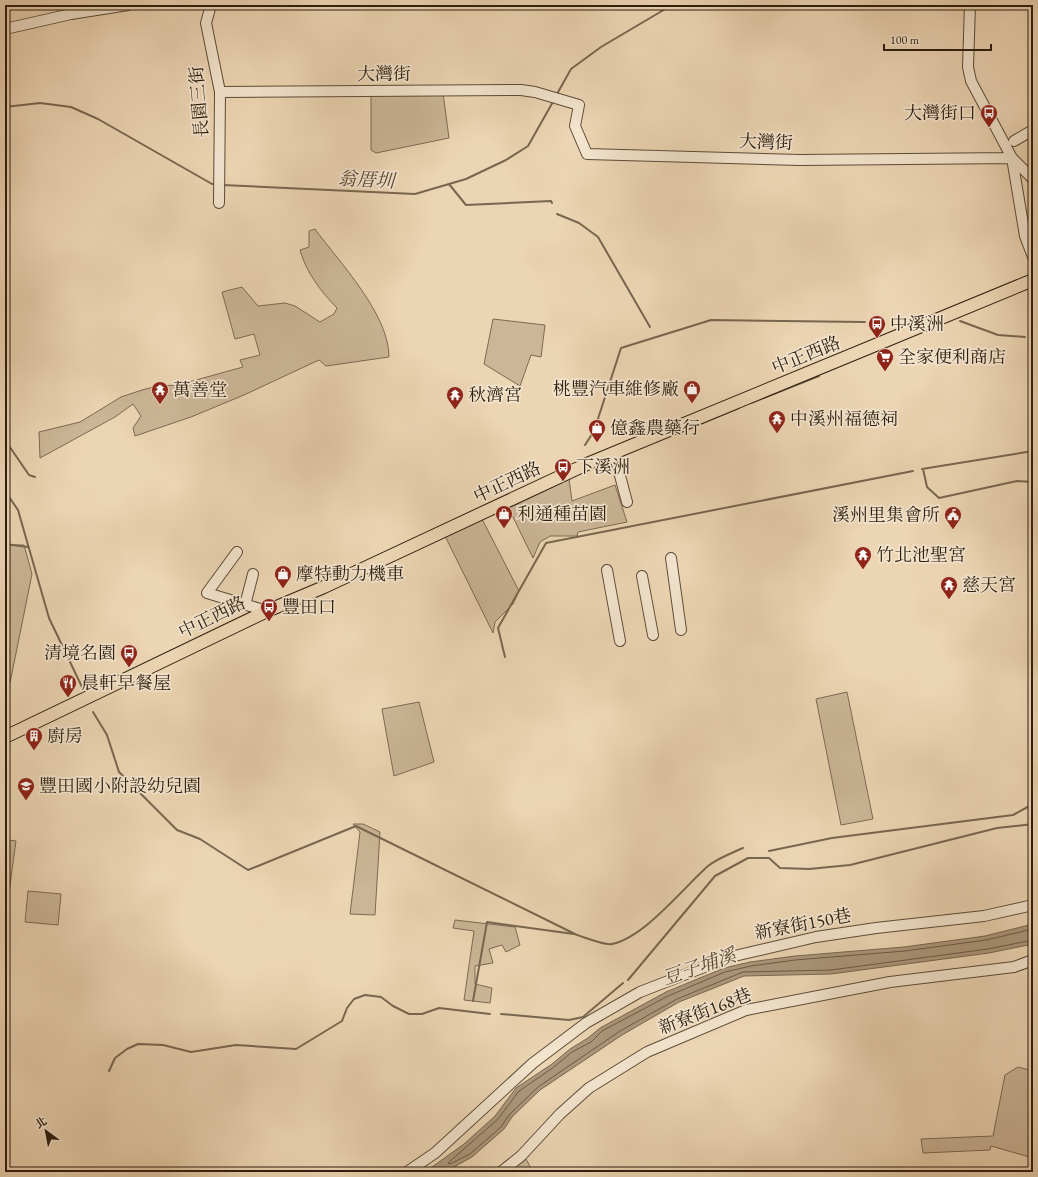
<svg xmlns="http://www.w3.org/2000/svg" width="1038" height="1177" viewBox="0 0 1038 1177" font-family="'EB Garamond','Noto Serif TC',serif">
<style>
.green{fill:#cbb697;stroke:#7c6a52}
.water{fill:#ab967b;stroke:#78664f}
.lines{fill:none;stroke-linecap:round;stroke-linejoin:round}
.shore{stroke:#6c5a44;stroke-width:1}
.stream{stroke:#78664f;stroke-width:2}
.minor-casing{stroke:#5c4b37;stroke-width:12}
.major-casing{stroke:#2c1d0e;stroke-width:14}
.minor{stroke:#f3e4ce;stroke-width:10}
.major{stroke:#ecd5b3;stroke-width:12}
.labels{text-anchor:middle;stroke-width:3.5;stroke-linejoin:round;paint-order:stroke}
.street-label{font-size:18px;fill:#2c1d0e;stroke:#f3e4ce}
.poi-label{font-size:18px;fill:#2c1d0e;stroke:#f3e4ce;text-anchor:start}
.water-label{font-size:19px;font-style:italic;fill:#584734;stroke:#f3e4ce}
</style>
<rect width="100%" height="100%" fill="#ecd5b3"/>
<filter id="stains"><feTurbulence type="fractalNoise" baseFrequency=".005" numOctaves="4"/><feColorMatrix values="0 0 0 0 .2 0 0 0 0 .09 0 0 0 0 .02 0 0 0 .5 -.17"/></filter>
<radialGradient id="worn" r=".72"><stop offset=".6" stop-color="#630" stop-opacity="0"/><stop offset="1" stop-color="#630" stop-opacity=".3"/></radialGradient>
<path class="green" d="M371,93H443L449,138L376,153L371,150Z
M315,229C340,263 389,314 389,357L326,366L319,360L244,395L191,417L135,436L133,428L141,416L133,404L115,417L40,458L39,432L80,422L121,397L142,390L157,386L178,385L243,367L240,360L260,355L254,334L235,339L222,292L242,287L258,306L285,303L295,306L320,322L334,314L337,308C321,292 306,272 300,250L309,247V231Z
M493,319L545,325L541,357L531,355L520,386L484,364Z
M569,479L572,501L615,485L627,522L578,532L577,536H550L540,542L533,558L508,507Z
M482,519L519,591L513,604L495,622L493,633L445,536Z
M8,545H24L32,574L10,683L5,684V566Z
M847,692L873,819L841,825L816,699Z
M419,702L434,762L394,776L382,709Z
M5,794L10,795L6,826L5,825Z
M353,824H363L380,832L375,915L350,914L360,832Z
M8,840L16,841L5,922V848L6,849Z
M28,891L61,894L58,925L25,922Z
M455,920L515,927L520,945L506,952L502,945L489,949L493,963L475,966V984L492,988L490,1003L464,1000L474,931L453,928Z
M1018,1067L1033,1071V1158L991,1146L990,1150L923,1153L921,1139L993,1136L1005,1075Z
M526,1159L533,1172H509Z"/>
<path class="water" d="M1033,924V944L1028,945L989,953L831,974L744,976L679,1002L622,1035L540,1090L512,1117L504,1129L472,1157L445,1172H425L464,1144L495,1116L516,1088L552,1064L570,1049L588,1038L600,1028L666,992L724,968L750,962L795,956L904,947L985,936Z"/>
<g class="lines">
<path class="shore" d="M1033,929L986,940L905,951L795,960L751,966L725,972L668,996L602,1031L591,1042L572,1052L554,1067L519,1091L498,1119L448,1163L450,1164L470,1154L501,1127L509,1115L538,1087L620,1031L677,999L743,972L831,970L988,949L1033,940"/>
<path class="stream" d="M557,94L571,69L601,47L672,5
M5,107L40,103L71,107L98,119L212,184H216
M449,184L466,205L551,201L552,203
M222,185L415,194L466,179L506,160L528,146L554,100
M557,214L579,223L598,237L650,327
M960,321L998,335L1025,337
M751,403L819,376
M681,432L739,408
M5,440L29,475L35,477
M585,445L594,431L621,348L711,320L865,322
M922,469L1033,451
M923,469L927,487L939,498L1017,481L1033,482
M5,491L18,510L49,618L82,687
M5,544L28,547
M505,657L498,628L546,543L913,471
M93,712L107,735L119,772L177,830L200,839L248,870L356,826L577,935C584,937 605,946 612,944C645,937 683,888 708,866C718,858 732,853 743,848
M769,851L832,838L1013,815L1033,804
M628,980L715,876L748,858H769L780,868L809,869L850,865L997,828L1033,824
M473,1001L487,922L574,934
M501,1014L569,1020L583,1017L623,983
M109,1071L115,1058L127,1049L138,1044L163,1045L191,1052L236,1045L296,1049L342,1021L347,1008L354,999L365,995L381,997L393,1006L409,1014H422L439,1008L490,1014"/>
<defs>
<path id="minor" d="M211,5L206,23L220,92L219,203
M970,5L968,67L971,81L1012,158L1025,236L1033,257
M5,29L71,14L128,5
M220,92L521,90L535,92L579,105L575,126L587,154L800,160L1012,158
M1014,141L1033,130
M1012,158L1033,179
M614,453L627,502
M237,552L207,593L267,611
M671,558L681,630
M607,570L620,641
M642,576L653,635
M245,605L253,574
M407,1172L435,1153L533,1063L586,1023L640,992L730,957L816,937L876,928L984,916L1033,905
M501,1172L521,1156L560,1114L589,1088L647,1052L746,1010L890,982L1014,967L1033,960"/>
<path id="major" d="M5,737L267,611L324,587L587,464L1033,280"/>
</defs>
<use href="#minor" class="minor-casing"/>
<use href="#major" class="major-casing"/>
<use href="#minor" class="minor"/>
<use href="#major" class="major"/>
</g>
<defs>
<symbol id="bus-pin" viewBox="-11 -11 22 30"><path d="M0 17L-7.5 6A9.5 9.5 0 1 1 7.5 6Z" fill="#8f2418" stroke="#f3e4ce"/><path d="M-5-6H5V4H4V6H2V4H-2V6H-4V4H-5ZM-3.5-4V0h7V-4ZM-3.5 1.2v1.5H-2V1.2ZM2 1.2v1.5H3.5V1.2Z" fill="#fff"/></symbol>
<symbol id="supermarket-pin" viewBox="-11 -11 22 30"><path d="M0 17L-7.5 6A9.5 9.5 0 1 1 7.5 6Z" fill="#8f2418" stroke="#f3e4ce"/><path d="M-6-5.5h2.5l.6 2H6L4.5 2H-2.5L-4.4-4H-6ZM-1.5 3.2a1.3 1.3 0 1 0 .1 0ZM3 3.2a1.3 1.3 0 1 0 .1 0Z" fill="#fff"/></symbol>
<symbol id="shop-pin" viewBox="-11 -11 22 30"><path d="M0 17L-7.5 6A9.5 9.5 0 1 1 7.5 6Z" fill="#8f2418" stroke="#f3e4ce"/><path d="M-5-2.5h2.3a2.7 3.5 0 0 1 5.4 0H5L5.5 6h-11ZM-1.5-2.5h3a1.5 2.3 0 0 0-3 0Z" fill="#fff"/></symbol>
<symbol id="temple-pin" viewBox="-11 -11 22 30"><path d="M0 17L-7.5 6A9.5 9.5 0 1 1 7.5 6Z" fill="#8f2418" stroke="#f3e4ce"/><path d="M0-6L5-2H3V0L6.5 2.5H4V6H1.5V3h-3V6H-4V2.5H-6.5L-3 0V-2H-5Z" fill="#fff"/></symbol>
<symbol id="civic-pin" viewBox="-11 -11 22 30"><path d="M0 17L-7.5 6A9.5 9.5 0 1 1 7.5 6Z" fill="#8f2418" stroke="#f3e4ce"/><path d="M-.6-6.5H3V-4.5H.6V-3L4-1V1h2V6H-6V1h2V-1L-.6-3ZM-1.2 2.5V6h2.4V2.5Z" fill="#fff"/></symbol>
<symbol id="restaurant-pin" viewBox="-11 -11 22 30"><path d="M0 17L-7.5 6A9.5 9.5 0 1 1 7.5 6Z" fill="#8f2418" stroke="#f3e4ce"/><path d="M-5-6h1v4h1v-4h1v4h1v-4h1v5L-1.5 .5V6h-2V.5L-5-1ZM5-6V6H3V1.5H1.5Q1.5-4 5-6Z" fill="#fff"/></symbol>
<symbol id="building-pin" viewBox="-11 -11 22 30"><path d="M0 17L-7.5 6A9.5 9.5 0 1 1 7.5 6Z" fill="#8f2418" stroke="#f3e4ce"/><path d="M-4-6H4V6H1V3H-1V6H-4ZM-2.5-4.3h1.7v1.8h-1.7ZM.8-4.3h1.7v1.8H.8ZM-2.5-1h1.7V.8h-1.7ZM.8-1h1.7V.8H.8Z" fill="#fff"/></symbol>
<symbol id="school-pin" viewBox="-11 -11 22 30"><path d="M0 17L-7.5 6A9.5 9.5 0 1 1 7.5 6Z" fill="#8f2418" stroke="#f3e4ce"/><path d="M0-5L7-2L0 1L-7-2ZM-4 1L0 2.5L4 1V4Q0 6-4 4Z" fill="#fff"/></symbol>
</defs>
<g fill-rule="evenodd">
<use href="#bus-pin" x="979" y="103" width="20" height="27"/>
<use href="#bus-pin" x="867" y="314" width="20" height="27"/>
<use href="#supermarket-pin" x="875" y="347" width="20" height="27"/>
<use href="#shop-pin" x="682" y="379" width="20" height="27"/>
<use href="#temple-pin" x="150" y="380" width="20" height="27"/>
<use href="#temple-pin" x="445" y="385" width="20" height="27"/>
<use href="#temple-pin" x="767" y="409" width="20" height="27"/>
<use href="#shop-pin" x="587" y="418" width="20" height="27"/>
<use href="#bus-pin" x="553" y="457" width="20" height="27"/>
<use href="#shop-pin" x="494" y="504" width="20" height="27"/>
<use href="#civic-pin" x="943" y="505" width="20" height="27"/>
<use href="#temple-pin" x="853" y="545" width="20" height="27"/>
<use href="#shop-pin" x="273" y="564" width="20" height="27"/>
<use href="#temple-pin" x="939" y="575" width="20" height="27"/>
<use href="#bus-pin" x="259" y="597" width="20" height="27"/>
<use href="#bus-pin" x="119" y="643" width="20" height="27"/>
<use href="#restaurant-pin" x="58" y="673" width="20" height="27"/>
<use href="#building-pin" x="24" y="726" width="20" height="27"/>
<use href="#school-pin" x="16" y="776" width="20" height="27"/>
</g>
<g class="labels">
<g class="street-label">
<text x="384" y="80">大灣街</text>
<text transform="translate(199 102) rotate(-95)" y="6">長園三街</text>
<text transform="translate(766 142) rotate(2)" y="6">大灣街</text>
<text transform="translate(806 355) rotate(-22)" y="6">中正西路</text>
<text transform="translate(507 482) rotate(-25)" y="6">中正西路</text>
<text transform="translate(212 617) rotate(-26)" y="6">中正西路</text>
<text transform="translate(803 924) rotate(-11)" y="6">新寮街150巷</text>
<text transform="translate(705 1011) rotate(-21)" y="6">新寮街168巷</text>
</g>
<g class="poi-label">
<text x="976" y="119" text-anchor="end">大灣街口</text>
<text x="890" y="330">中溪洲</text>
<text x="898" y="363">全家便利商店</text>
<text x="679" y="395" text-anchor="end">桃豐汽車維修廠</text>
<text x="173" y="396">萬善堂</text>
<text x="468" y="401">秋濟宮</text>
<text x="790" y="425">中溪州福德祠</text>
<text x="610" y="434">億鑫農藥行</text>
<text x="576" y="473">下溪洲</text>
<text x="517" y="520">利通種苗園</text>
<text x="940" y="521" text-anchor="end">溪州里集會所</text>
<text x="876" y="561">竹北池聖宮</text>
<text x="296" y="580">摩特動力機車</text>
<text x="962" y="591">慈天宮</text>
<text x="282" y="613">豐田口</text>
<text x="116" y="659" text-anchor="end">清境名園</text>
<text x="81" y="689">晨軒早餐屋</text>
<text x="47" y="742">廚房</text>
<text x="39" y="792">豐田國小附設幼兒園</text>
</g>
<g class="water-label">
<text transform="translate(366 179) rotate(3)" y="7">翁厝圳</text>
<text transform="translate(699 966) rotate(-19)" y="7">豆子埔溪</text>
</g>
</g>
<rect width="1038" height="1177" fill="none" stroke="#ecd5b3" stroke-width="20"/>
<rect x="6" y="6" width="1026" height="1165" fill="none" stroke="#2c1d0e" stroke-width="2"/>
<rect x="10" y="10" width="1018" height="1157" fill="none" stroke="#2c1d0e"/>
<g transform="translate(46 1131) rotate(328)" stroke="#f3e4ce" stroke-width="3" paint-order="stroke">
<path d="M0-3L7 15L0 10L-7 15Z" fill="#2c1d0e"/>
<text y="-6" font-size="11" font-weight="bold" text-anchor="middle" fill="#2c1d0e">北</text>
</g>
<path d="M884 44v6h107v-6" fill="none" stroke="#2c1d0e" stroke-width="2"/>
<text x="890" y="44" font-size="12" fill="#2c1d0e" stroke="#f3e4ce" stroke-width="3" paint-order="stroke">100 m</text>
<rect width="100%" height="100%" filter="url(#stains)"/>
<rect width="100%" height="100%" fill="url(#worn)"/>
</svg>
